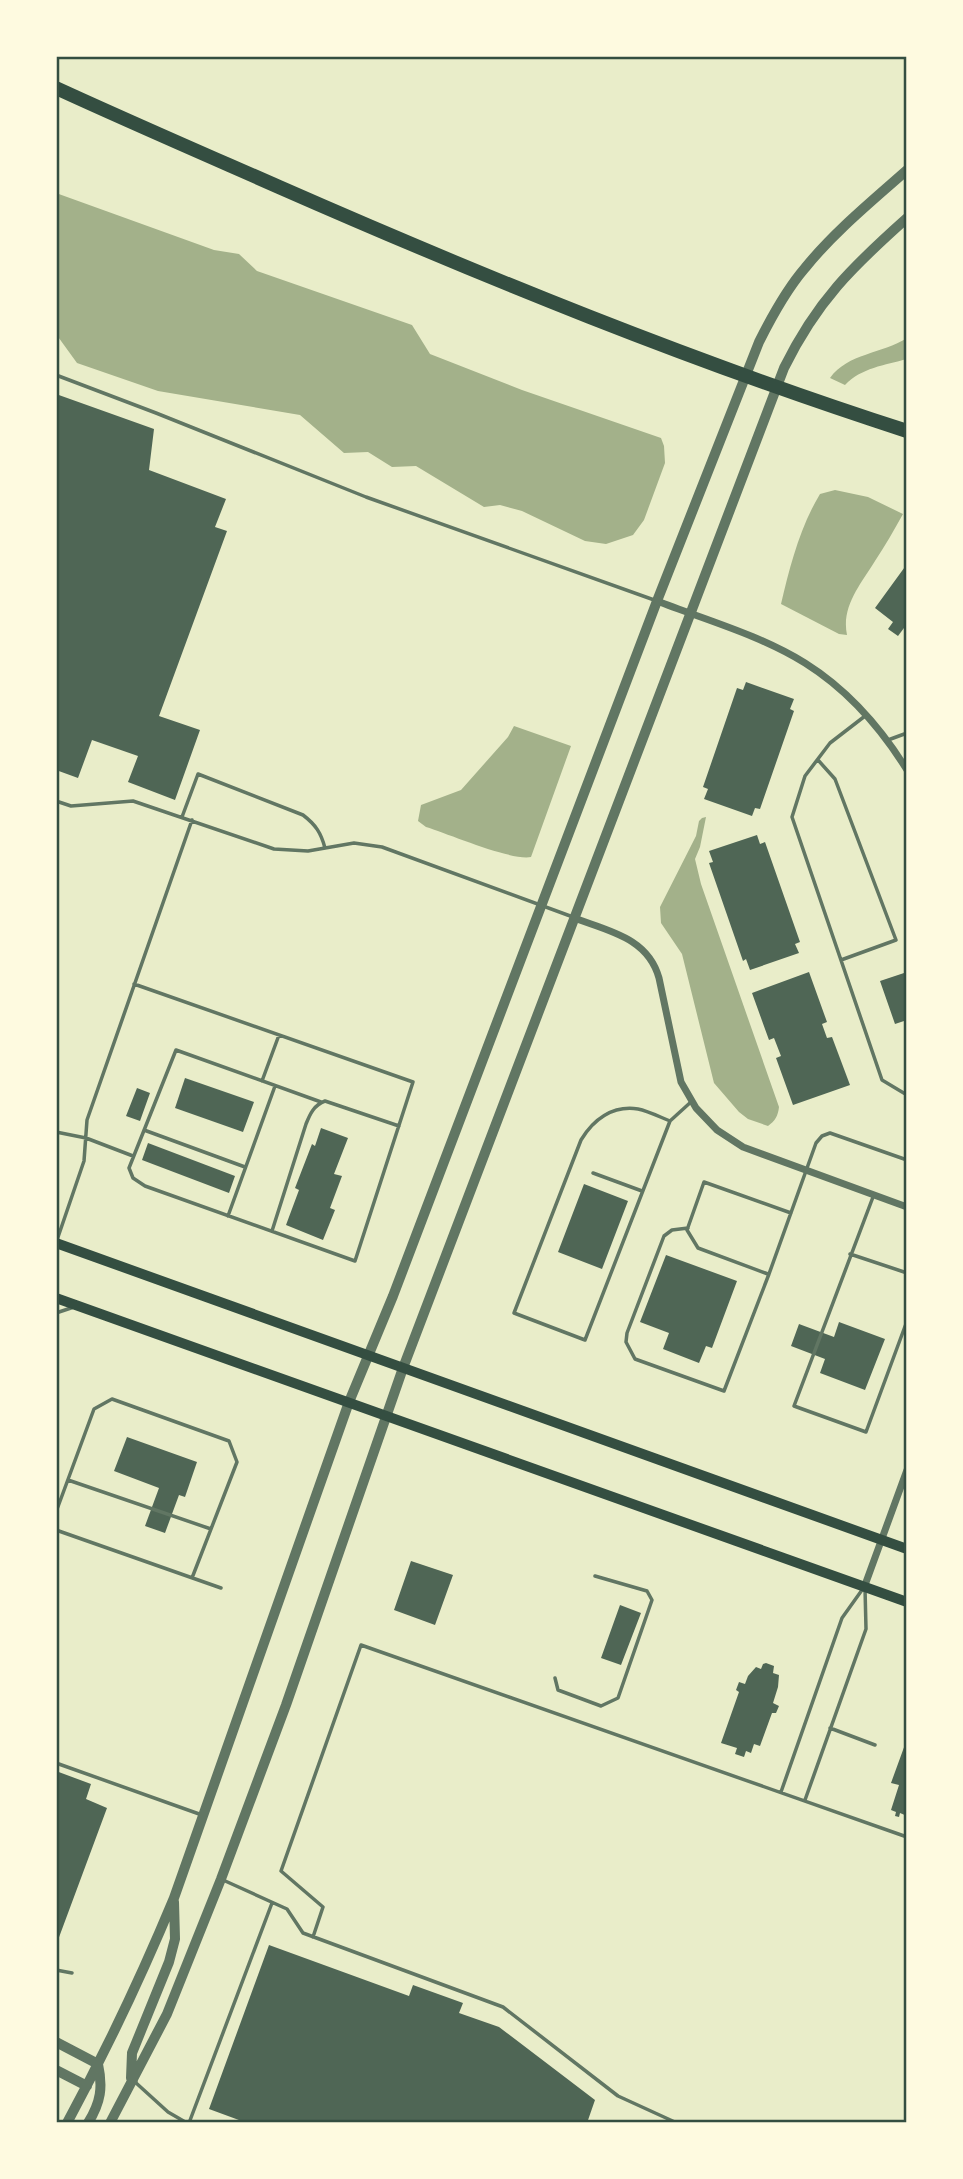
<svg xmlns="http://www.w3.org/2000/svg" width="963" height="2179" viewBox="0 0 963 2179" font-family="'Titillium Web',sans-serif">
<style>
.water{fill:#a3b18a}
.building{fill:#4f6655}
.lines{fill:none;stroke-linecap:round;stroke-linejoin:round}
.service{stroke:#617663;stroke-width:3.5}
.minor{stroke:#617663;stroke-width:7}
.tertiary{stroke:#617663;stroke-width:10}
.secondary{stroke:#344e41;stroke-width:10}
.motorway{stroke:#344e41;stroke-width:14}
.neatline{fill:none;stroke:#344e41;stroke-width:2.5}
</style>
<rect width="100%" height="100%" fill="#e9edc9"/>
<path class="water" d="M56,193L214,250L239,254L257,271L412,325L430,354L522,390L661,438L664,446L665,463L644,520L633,535L606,544L585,541L522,511L500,505L484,507L416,466L392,467L368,452L344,453L300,415L158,391L77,363L56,334Z
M907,338V359C885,365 861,368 845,385L830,378C848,353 882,354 907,338Z
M835,490L868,497L903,514C894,530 885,546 875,561C861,584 841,606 847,635L839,634L781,604C790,566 800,527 820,494Z
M514,726L571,746L531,857C511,861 449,834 426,827L418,821L421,805L461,790L508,737Z
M706,817L700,847L695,859L701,884L779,1107C778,1116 775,1121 768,1126L748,1119L739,1112L714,1083L682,954L661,923L660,907L696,836L699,821L702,818Z"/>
<path class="building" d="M56,394L154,429L149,470L226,499L215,527L227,531L159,716L200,730L175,800L128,782L138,756L92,740L78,778L56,770Z
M907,564V630L904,628L898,636L888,629L893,622L875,608Z
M746,682L794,699L790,709L794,711L760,809L755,808L752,816L704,799L708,789L703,787L737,688L743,690Z
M757,835L760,844L765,842L800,942L795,944L799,953L750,970L746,959L743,961L709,863L713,862L709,851Z
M809,972L827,1022L822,1024L827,1038L832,1037L850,1085L793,1105L776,1058L781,1056L774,1038L769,1040L752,993Z
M907,972V1020L895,1024L880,981Z
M185,1078L254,1102L243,1132L175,1108Z
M137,1088L150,1093L140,1121L126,1116Z
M321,1128L348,1138L334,1174L342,1176L330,1208L335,1210L323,1240L286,1225L299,1190L295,1188L312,1144L315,1146Z
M148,1143L235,1176L229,1193L142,1160Z
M584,1184L628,1201L602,1269L558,1252Z
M666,1255L737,1281L712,1348L706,1346L699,1363L663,1349L669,1333L640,1322Z
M839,1322L885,1339L865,1390L820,1373L825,1359L791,1346L799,1324L834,1337Z
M127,1437L197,1462L185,1497L179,1495L165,1533L145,1526L159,1488L114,1471Z
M411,1561L453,1575L435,1625L394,1610Z
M620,1605L641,1613L621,1665L601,1658Z
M766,1663L774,1666L773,1673L779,1675L778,1687L773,1703L779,1706L776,1713H772L760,1746L754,1744L751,1753L746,1751L744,1757L735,1754L737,1748L721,1743L739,1692L736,1690L739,1682L745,1684L748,1676L756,1667L761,1669L763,1664Z
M907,1739V1816L900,1813L899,1817L895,1816L896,1812L891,1810L899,1785L891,1783Z
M56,1771L91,1784L86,1799L107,1808L58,1940L56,1939Z
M269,1945L409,1996L413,1985L463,2003L459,2013L499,2027L595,2100L587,2123H247L209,2109Z"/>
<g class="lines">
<path class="service" d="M56,375L156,413L366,497L657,601
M865,716L830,743L805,776L792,817L882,1080L907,1095
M888,740L907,733
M818,760L835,779L896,940L841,960
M56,801L71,806L133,801L274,849L308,851L354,843L382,847L573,917
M182,817L198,774L303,815C316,825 321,833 325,848
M134,984L413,1082L355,1261L145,1186L133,1178L129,1168L176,1050L321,1102
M262,1081L279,1035
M670,1121L585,1340L514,1313L581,1140C593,1120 612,1105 638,1109C648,1111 660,1117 670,1121L692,1101
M144,1130L245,1167
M56,1132L86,1138L133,1156
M593,1173L642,1191
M873,1197L794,1406L866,1432L907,1321
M228,1216L275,1086
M688,1228L672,1230L664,1236L627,1333L626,1342L635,1359L724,1391L769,1274L816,1143L822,1136L830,1133L907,1160
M272,1231L306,1124C310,1114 314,1105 325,1101L399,1126
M57,1240L84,1161L87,1120L192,820
M850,1254L907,1273
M768,1274L698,1248L687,1230L704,1182L791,1213
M56,1313L74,1307
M68,1480L211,1529
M56,1512L94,1409L112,1399L229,1441L237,1462L192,1578
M56,1530L221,1588
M555,1678L558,1690L601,1706L618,1698L652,1600L647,1591L595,1576
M830,1728L875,1745
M56,1763L202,1815
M781,1792L842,1618L862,1590
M805,1800L866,1629L865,1588
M223,1880L287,1909L303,1933L503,2007L618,2096L677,2123
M313,1937L323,1907L281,1871L361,1645L907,1837
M56,1970L72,1973
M135,2082L168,2112L187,2123
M189,2123L272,1903"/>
<path class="minor" d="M657,601C706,620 760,635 805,663C848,690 881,728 907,770
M574,918C609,931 648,938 659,978L681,1082L696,1108L717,1130L743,1147L907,1207
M865,1585L907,1470"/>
<path class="tertiary" d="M56,2042L98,2064C103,2087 101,2102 88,2123
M56,2070L87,2086
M133,2080L131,2078L132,2053L169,1962L175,1939L174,1902
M67,2123C107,2049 142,1975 174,1898L349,1402L393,1296L657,601L759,342C772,316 786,290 805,268C834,232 872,201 907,170
M110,2123L167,2014L221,1879L286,1705L403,1368L784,368C817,301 852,267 907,218"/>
<path class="secondary" d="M56,1243L907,1549
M56,1298L907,1602"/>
<path class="motorway" d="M56,88C130,122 204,154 279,187C484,277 693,362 907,431"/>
</g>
<rect width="963" height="2179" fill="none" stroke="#fefae0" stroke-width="116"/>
<rect x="58" y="58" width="847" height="2063" class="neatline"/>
</svg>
